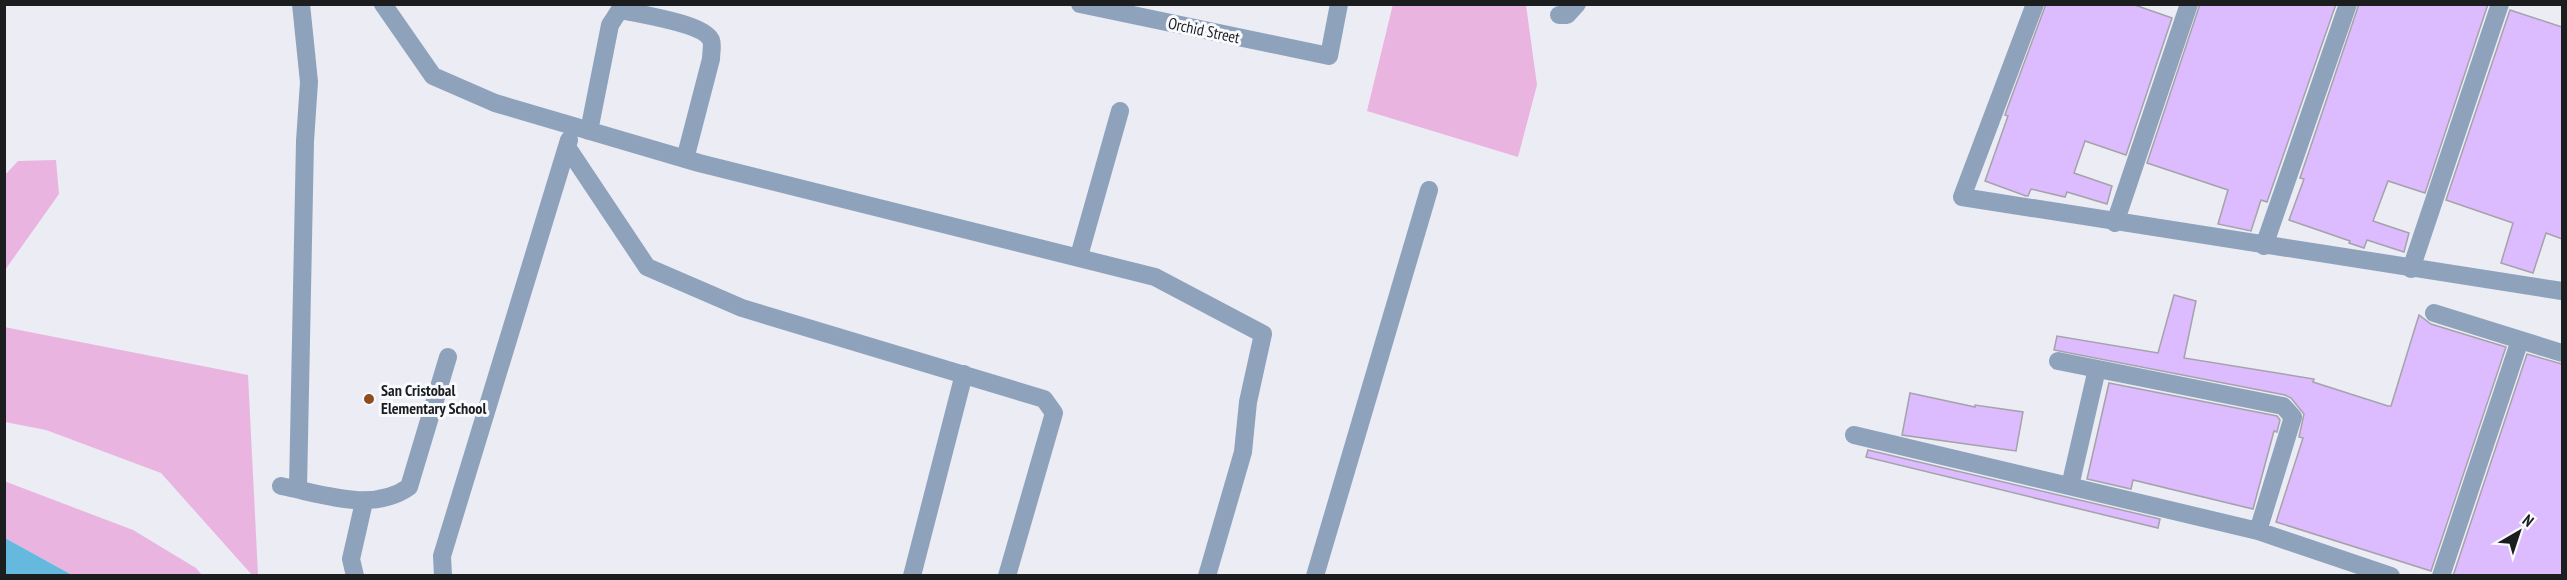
<svg xmlns="http://www.w3.org/2000/svg" width="2567" height="580" viewBox="0 0 2567 580" font-family="'PT Sans Narrow',sans-serif">
<style>
.green{fill:#eab4e0}
.water{fill:#65b9de}
.building{fill:#dcbbfe;stroke:#a5a2a9;stroke-width:1.5}
.lines{fill:none;stroke-linecap:round;stroke-linejoin:round}
.minor{stroke:#8ea2bc;stroke-width:18}
.poi-dot{fill:#904c1f;stroke:#f9fafe;stroke-width:2}
.labels{text-anchor:middle;stroke-width:6;stroke-linejoin:round;paint-order:stroke}
.street-label{font-size:16px;fill:#1c1d1f;stroke:#f9fafe}
.poi-label{font-size:16px;font-weight:bold;fill:#1c1d1f;stroke:#f9fafe;text-anchor:start}
</style>
<rect width="100%" height="100%" fill="#ebecf4"/>
<path class="green" d="M1393,4L1526,5L1537,85L1518,157L1367,111Z
M56,160L59,194L5,270V175L18,161Z
M4,327L248,375L258,575H252L161,473L46,430L5,422Z
M4,481L133,530L196,568L202,575H72L5,538Z"/>
<path class="water" d="M5,538L72,575H5Z"/>
<path class="building" d="M2046,4H2132L2172,18L2126,155L2085,141L2074,173L2112,186L2107,204L2067,192L2065,197L2031,189L2028,196H2026L1985,181L2008,116L2005,115L2007,109Z
M2200,4H2336L2267,202L2261,200L2251,231L2218,224L2228,190L2147,163Z
M2359,4H2488L2425,193L2388,181L2373,221L2409,233L2404,252L2367,240L2364,248L2349,243L2350,241L2289,220L2304,179L2300,178Z
M2510,10L2562,27V239L2546,233L2533,273L2501,263L2513,223L2446,200Z
M2174,295L2196,301L2184,358L2314,379L2313,382L2388,406H2391L2419,315L2431,324L2506,347L2431,571L2276,522L2303,438L2299,437L2304,414L2291,398L2285,395L2054,350L2057,336L2158,353Z
M2527,354L2562,364V576H2453Z
M2109,383L2277,416L2280,420L2277,432L2274,431L2253,509L2133,480L2131,489L2087,479Z
M1910,393L1975,407V405L2023,412L2016,451L1902,435Z
M1868,450L2160,519L2158,528L1866,457Z"/>
<g class="lines">
<path class="minor" d="M383,4L433,76L495,103L699,163L1155,277L1263,334L1248,402L1243,452L1207,576
M1080,4L1329,56L1339,4
M2035,4L1962,197L2562,291
M1559,15H1567L1577,4
M589,131L610,25L619,11H626C644,15 704,24 711,40C713,45 711,53 711,59L685,159
M567,147L647,267L742,308L1044,399L1054,413L1007,576
M2115,223L2189,4
M2264,246L2348,4
M1079,256L1120,111
M2411,269L2500,4
M2434,313L2562,353
M2058,361L2283,406L2293,417L2258,531
M1854,435L2258,531L2391,576
M281,486C323,494 372,513 409,487L448,357
M2070,486L2097,369
M298,489L305,141L309,82L301,4
M355,576L351,559L364,502
M443,576L442,556L569,140
M912,576L964,374
M1315,576L1429,190
M2441,576L2520,340"/>
</g>
<circle class="poi-dot" cx="369" cy="399" r="6"/>
<g class="labels">
<g class="street-label">
<text transform="translate(1204 30) rotate(12)" y="6">Orchid Street</text>
</g>
<g class="poi-label">
<text x="381" y="396">San Cristobal<tspan x="381" dy="18">Elementary School</tspan></text>
</g>
</g>
<rect width="2567" height="580" fill="none" stroke="#1c1d1f" stroke-width="12"/>
<g transform="translate(2519 532) rotate(39)" stroke="#f9fafe" stroke-width="4.5" paint-order="stroke">
<path d="M0-4.5L10 22L0 15L-10 22Z" fill="#1c1d1f"/>
<text y="-9" font-size="16" font-weight="bold" text-anchor="middle" fill="#1c1d1f">N</text>
</g>
</svg>
